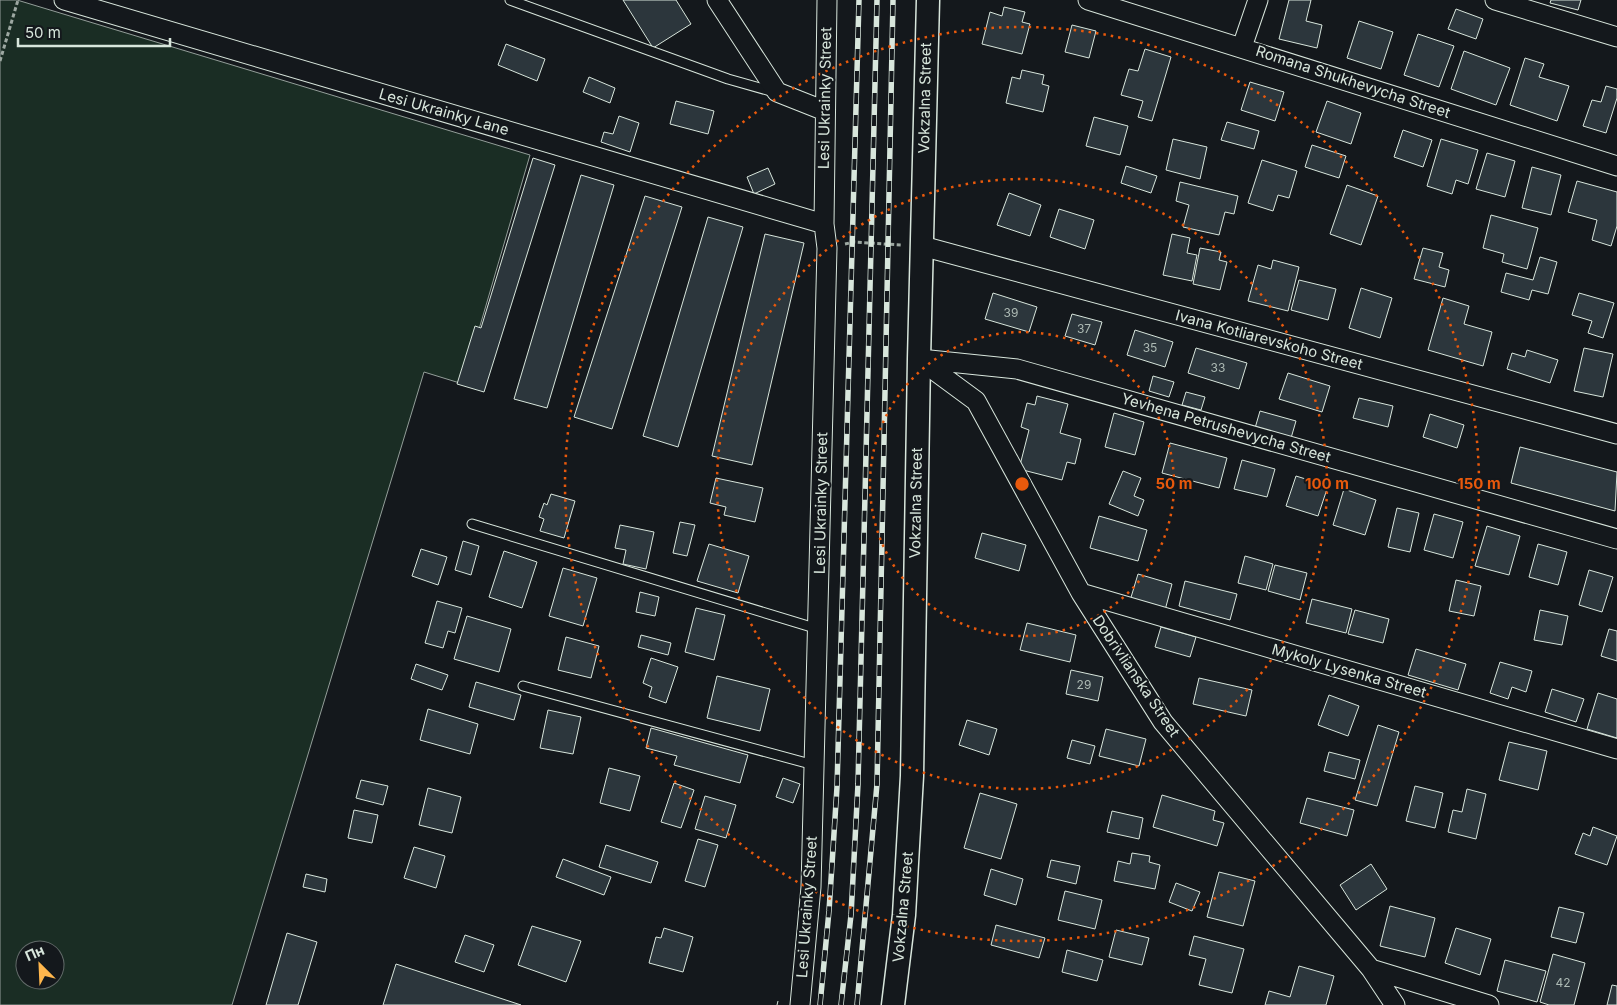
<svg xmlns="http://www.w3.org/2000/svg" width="1617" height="1005" viewBox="0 0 1617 1005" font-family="Inter,sans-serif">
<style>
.green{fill:#1a2d24;stroke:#939e99;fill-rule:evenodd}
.building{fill:#2c363c;stroke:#d8e6dc}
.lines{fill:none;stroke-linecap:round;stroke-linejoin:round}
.service-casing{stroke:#d8e6dc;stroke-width:11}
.minor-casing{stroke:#d8e6dc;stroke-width:21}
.tertiary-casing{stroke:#d8e6dc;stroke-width:25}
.path{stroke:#9da8a2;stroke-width:3;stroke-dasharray:4 2.5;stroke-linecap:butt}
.service{stroke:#14181c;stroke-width:9}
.minor{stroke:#14181c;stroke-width:19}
.tertiary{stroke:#14181c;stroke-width:22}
.rail-casing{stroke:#d8e6dc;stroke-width:5.5}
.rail{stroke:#14181c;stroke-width:4;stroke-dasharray:11;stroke-linecap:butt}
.fence{stroke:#d8e6dc;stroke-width:1;stroke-dasharray:6 2.5;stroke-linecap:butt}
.ring{fill:none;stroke:#e8590c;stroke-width:2.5;stroke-dasharray:2.5 5}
.labels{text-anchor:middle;stroke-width:4;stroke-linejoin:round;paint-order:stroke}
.number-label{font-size:12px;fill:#adbab4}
.street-label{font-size:15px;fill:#d8e6dc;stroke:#14181c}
.centre{fill:#e8590c;stroke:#14181c;stroke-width:2.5}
.ring-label{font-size:15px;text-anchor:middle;font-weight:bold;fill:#e8590c;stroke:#14181c;stroke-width:4;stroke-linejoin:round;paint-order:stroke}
</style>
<rect width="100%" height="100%" fill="#14181c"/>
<path class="green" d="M0,0H17L530,155L463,384L424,372L232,1005H0ZM25,950H55V980H25Z"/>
<path class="building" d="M623,0H676L691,24L653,48Z
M1289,0H1311L1306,21L1322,25L1317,48L1279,39Z
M1551,0H1581L1578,10L1550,3Z
M1004,7L1025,12L1022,22L1030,24L1022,54L982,44L990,12L1002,16Z
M1456,9L1483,19L1476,39L1448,29Z
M1359,21L1393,32L1381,69L1347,58Z
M1072,25L1096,31L1089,58L1065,52Z
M1418,34L1454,46L1439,87L1404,75Z
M506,44L545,59L537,81L498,65Z
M1145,49L1171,57L1152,121L1138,117L1143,101L1121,95L1129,69L1138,71Z
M1464,51L1510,68L1496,105L1451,89Z
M1525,58L1544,64L1539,77L1569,86L1557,121L1510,105Z
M1022,70L1044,75L1042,84L1049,86L1043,112L1006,103L1012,77L1020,79Z
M589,77L615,88L610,103L583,92Z
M1250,82L1284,92L1275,121L1241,110Z
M1606,86L1617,89V98L1606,133L1583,126L1592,100L1601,102Z
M676,101L714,111L708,134L670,124Z
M1327,101L1361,113L1351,144L1316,132Z
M619,116L639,123L630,152L601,142L604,132L613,134Z
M1094,117L1128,126L1120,155L1086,146Z
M1227,122L1259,131L1254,149L1221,140Z
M1403,130L1432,140L1423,167L1394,157Z
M1173,139L1207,147L1200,179L1166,170Z
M1441,139L1478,150L1468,184L1456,180L1452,194L1427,186Z
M1312,145L1346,156L1339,178L1305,167Z
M1487,153L1515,161L1505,197L1476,189Z
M533,158L555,165L484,392L457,384L475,326L481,328Z
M1262,160L1297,171L1289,198L1278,195L1273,211L1248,203Z
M1126,166L1157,176L1151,193L1121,183Z
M1532,167L1561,175L1551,215L1522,208Z
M768,168L775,184L754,194L747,177Z
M581,175L614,185L547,408L514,399Z
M1577,181L1617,192V226L1611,246L1592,240L1597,220L1568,212Z
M1180,182L1238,196L1234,214L1225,212L1219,235L1183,227L1189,205L1176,201Z
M1347,185L1378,196L1361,245L1330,234Z
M1009,193L1041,205L1030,236L997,225Z
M645,196L682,207L612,429L574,417Z
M1059,209L1094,220L1085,249L1050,237Z
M1491,215L1538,228L1527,269L1502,262L1504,254L1483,248Z
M708,217L743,227L678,447L643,436Z
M765,234L804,243L752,465L712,456Z
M1172,234L1190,238L1187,253L1197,255L1192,281L1163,275Z
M1200,248L1221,252L1219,260L1227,262L1220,290L1193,284Z
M1423,248L1443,253L1439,267L1449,270L1445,287L1414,279Z
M1540,257L1557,262L1548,294L1532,290L1529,300L1501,292L1506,273L1533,280Z
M1273,260L1299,267L1288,311L1248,301L1258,265L1271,269Z
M1299,280L1336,289L1328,320L1291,310Z
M1361,288L1392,298L1380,338L1349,328Z
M993,293L1037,307L1029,332L985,319Z
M1579,293L1614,303L1603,338L1588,333L1592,321L1572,315Z
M1443,298L1469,306L1464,324L1492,332L1483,366L1428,350Z
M1072,314L1102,322L1095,345L1065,336Z
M1135,330L1173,342L1165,367L1127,355Z
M1196,348L1247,363L1239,389L1188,373Z
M1584,348L1613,354L1603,397L1574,391Z
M1527,350L1558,360L1550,383L1507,369L1512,353L1525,357Z
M1288,373L1330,386L1322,412L1279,399Z
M1153,376L1174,382L1169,397L1149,391Z
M1186,392L1205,397L1201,410L1182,405Z
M1037,396L1068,404L1060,433L1081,439L1075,464L1067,462L1062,480L1019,469L1029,430L1021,427L1027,403L1035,405Z
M1359,398L1393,406L1388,427L1353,418Z
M1260,411L1296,421L1289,445L1253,435Z
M1114,413L1144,422L1135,455L1105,447Z
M1430,414L1464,425L1457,448L1423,437Z
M1170,443L1227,458L1219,488L1162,473Z
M1520,447L1617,472L1615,511L1511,483Z
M1242,460L1275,469L1267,497L1234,489Z
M1123,471L1141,478L1134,496L1144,500L1138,516L1109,504Z
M1296,476L1328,486L1318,516L1286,506Z
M716,478L763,488L755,522L724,515L726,507L710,503Z
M1344,489L1376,500L1365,535L1333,525Z
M551,494L575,501L564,538L540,531L544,519L539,517L544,503L547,505Z
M1397,508L1419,513L1410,552L1388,547Z
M1434,514L1463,522L1453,558L1424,550Z
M1099,516L1147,530L1138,561L1090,548Z
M680,522L695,525L687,556L673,553Z
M620,525L654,532L646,569L623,564L626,550L615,548Z
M1487,526L1520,536L1509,575L1475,566Z
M982,533L1026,545L1019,571L975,558Z
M463,541L479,546L471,575L455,570Z
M709,544L749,556L738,593L697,581Z
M1538,544L1567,552L1558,585L1529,577Z
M421,549L447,557L438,585L412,576Z
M504,551L537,562L522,608L489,597Z
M1245,556L1273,564L1266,590L1238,583Z
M1275,565L1307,573L1300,600L1268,591Z
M563,568L597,578L583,626L549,616Z
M1589,570L1613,577L1602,612L1579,605Z
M1138,574L1172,584L1164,614L1129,604Z
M1456,580L1481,586L1474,616L1449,611Z
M1185,581L1237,594L1230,620L1179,606Z
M640,592L659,597L655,616L636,612Z
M1312,599L1352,609L1346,633L1306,623Z
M437,601L462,608L455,633L448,631L443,648L425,643Z
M696,608L725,615L714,660L685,652Z
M1355,610L1389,619L1383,643L1348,634Z
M1540,610L1568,616L1562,645L1534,640Z
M467,616L511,629L499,672L454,659Z
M1027,623L1076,635L1070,662L1020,650Z
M1161,627L1196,637L1190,657L1155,647Z
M1609,629L1617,631V661L1601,656Z
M641,635L671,643L668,655L638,647Z
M566,637L599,646L591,678L558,670Z
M1416,649L1466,664L1458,690L1408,675Z
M651,658L678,667L666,703L649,697L652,687L643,683Z
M1500,662L1532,671L1526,692L1512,687L1508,699L1490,693Z
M416,664L448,675L442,690L411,679Z
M1071,670L1103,677L1098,701L1066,694Z
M717,676L770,689L760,731L707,718Z
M1199,678L1252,690L1246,716L1193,704Z
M476,682L521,695L514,720L469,707Z
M1552,689L1584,699L1576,722L1545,712Z
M1598,693L1617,699V738L1587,729Z
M1329,695L1359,706L1348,736L1318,725Z
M428,709L478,724L470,754L420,740Z
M548,710L581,717L573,754L540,748Z
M967,720L997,729L989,755L959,745Z
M1378,725L1399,732L1377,806L1355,800Z
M651,728L748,755L740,783L674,765L677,756L646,748Z
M1106,729L1146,739L1139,766L1099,756Z
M1072,740L1095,746L1090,764L1067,758Z
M1509,742L1547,751L1538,790L1499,780Z
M1329,752L1360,760L1355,779L1324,771Z
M609,768L640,776L630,811L600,803Z
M783,778L800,784L793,803L776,797Z
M361,780L388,786L383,805L356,798Z
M674,783L694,790L681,828L661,822Z
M1415,786L1443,793L1435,828L1406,821Z
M428,788L461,797L452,833L419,825Z
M1467,789L1486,794L1476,839L1448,832L1453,810L1462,812Z
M980,793L1017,804L1001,859L964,848Z
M1162,795L1215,811L1213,820L1224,823L1217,846L1153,827Z
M705,796L736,805L726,838L695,829Z
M1307,798L1354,810L1347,836L1300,823Z
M354,810L378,815L372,843L348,838Z
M1112,811L1143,818L1139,839L1107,832Z
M1593,827L1617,836L1607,865L1575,854L1583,833L1590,836Z
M698,839L718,845L705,887L685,881Z
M606,845L658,862L651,883L599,867Z
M414,847L445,856L436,888L404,878Z
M1132,853L1150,856L1149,862L1160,865L1155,889L1114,881L1118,861L1130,864Z
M563,859L611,877L604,895L556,877Z
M1051,860L1080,866L1076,884L1047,877Z
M1371,864L1387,889L1356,910L1340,885Z
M991,869L1023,879L1016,905L984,895Z
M1219,872L1255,881L1243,926L1207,917Z
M306,874L327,879L325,892L303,887Z
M1176,883L1200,892L1192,911L1169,902Z
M1065,891L1102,900L1095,929L1058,920Z
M1390,906L1435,918L1425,957L1380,946Z
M1559,907L1584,913L1576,943L1551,937Z
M996,925L1045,938L1039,958L991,945Z
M532,926L581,941L566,982L518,965Z
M664,928L693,937L683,972L649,963L656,937L661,938Z
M1456,928L1491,939L1480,975L1445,963Z
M1116,930L1149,938L1142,965L1109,957Z
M287,933L317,942L298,1005H266Z
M465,935L494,945L484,972L455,962Z
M1194,936L1244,949L1232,993L1199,985L1206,959L1189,955Z
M1067,950L1103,960L1097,981L1062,972Z
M1553,954L1585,963L1574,1005H1549L1540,1002Z
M1505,960L1546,971L1537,1002L1497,991Z
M396,964L521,1005H383Z
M1299,966L1334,976L1326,1005H1265L1269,991L1290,997Z
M1612,985L1617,986V1005H1607Z"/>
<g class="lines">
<defs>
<path id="service" d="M510,0L728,79L774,92
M472,524L818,629
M523,686L814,765"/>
<path id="minor" d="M64,0L824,224
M717,0L777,92L825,111
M1088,0L1617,166
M1495,0L1617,37
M1242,47L1258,0
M922,246L1617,434
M919,359L976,401L1081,593L1163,722L1371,969L1395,1005
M920,359L1017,369L1617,539
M1081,593L1617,749
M1371,969L1489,1005
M800,1005L811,887L827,248L824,224L827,0"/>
<path id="tertiary" d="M893,1005L904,915L912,776L919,359L928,0"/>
</defs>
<use href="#service" class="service-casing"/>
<use href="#minor" class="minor-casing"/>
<use href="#tertiary" class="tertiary-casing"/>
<path class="path" d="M0,61L18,0
M845,244L854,242L901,245"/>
<use href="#service" class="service"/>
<use href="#minor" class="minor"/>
<use href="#tertiary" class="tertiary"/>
<defs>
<path id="rail" d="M820,1005L829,911L837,787L859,0
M841,1005L851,915L858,784L877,0
M857,1005L877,784L893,0"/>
</defs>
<use href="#rail" class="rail-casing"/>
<use href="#rail" class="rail"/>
<path class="fence" d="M777,1005L778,1001"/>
</g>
<g class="ring">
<circle cx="1022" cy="484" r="152"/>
<circle cx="1022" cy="484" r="305"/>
<circle cx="1022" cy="484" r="457"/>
</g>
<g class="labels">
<g class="number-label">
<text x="1011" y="317">39</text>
<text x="1084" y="333">37</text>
<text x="1150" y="352">35</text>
<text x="1218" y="372">33</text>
<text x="1084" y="689">29</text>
<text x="1563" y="987">42</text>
</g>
<g class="street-label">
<text transform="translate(1353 82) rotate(18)" y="5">Romana Shukhevycha Street</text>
<text transform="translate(825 98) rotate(-89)" y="5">Lesi Ukrainky Street</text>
<text transform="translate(925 98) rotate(-89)" y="5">Vokzalna Street</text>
<text transform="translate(444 112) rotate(16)" y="5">Lesi Ukrainky Lane</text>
<text transform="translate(1269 340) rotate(15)" y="5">Ivana Kotliarevskoho Street</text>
<text transform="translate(1226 428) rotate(16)" y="5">Yevhena Petrushevycha Street</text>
<text transform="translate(821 503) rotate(-89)" y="5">Lesi Ukrainky Street</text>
<text transform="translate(916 503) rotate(-89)" y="5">Vokzalna Street</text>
<text transform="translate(1349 671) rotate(16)" y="5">Mykoly Lysenka Street</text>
<text transform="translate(1136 676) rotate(56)" y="5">Dobrivlianska Street</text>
<text transform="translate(807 907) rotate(-86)" y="5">Lesi Ukrainky Street</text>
<text transform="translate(903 907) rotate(-85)" y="5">Vokzalna Street</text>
</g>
</g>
<circle cx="1022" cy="484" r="8" class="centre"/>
<g class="ring-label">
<text x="1174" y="489">50 m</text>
<text x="1327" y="489">100 m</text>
<text x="1479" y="489">150 m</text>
</g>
<g transform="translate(40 965) rotate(336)"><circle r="24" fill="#14181c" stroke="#626a69"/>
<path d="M0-4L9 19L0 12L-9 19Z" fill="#ffb74d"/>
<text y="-8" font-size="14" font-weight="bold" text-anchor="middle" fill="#d8e6dc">Пн</text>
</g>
<path d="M18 38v8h152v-8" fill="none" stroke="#d8e6dc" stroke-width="2.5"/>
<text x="25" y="38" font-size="15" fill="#d8e6dc" stroke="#14181c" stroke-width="4" paint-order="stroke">50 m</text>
</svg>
